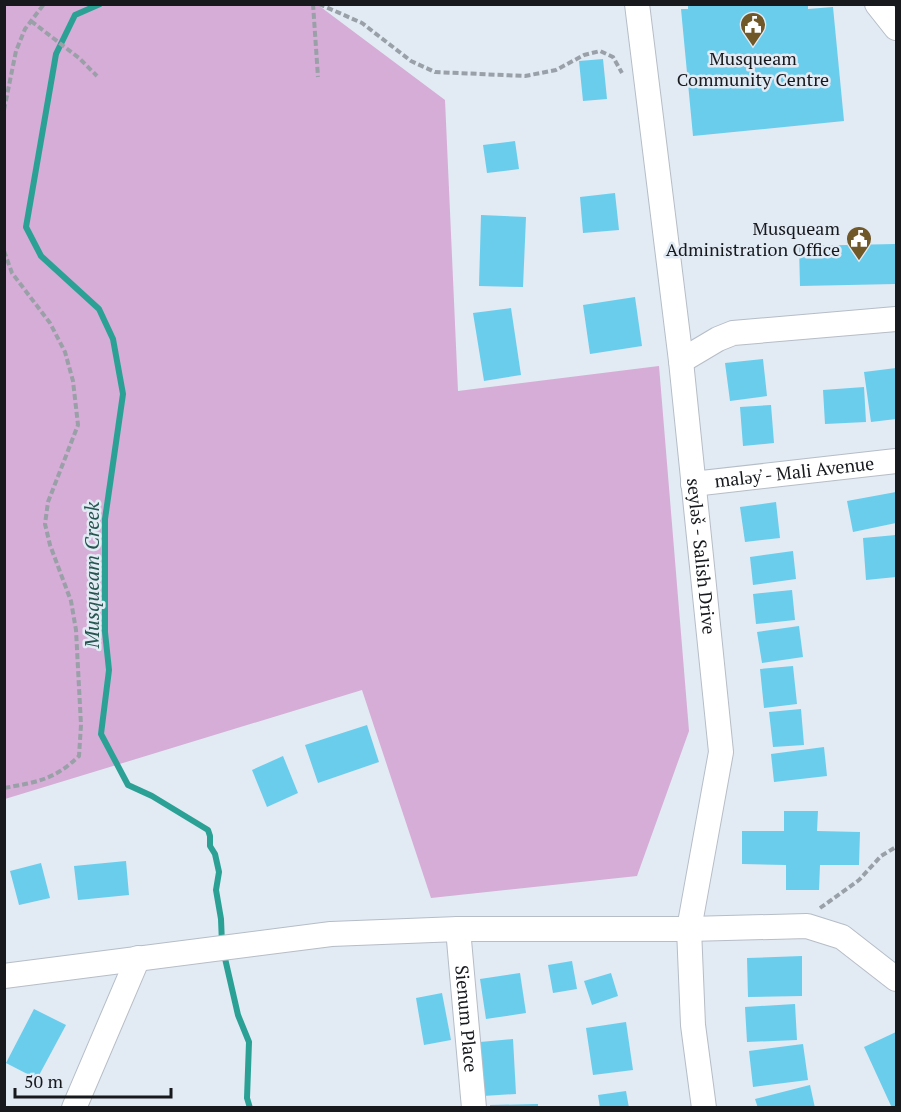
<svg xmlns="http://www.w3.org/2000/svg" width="901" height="1112" viewBox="0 0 901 1112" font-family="'PT Serif',serif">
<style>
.green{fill:#d5add6}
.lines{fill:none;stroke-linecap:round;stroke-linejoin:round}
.stream{stroke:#2ba196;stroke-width:6}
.building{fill:#6acdec}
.minor-casing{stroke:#b6bdc6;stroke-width:26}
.path{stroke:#9aa0a8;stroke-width:4;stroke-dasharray:6 3;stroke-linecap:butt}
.minor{stroke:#fff;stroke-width:24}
.labels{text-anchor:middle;stroke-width:5;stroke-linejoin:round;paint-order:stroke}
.poi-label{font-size:18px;fill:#17191d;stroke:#e2eaf4}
.street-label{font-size:18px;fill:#17191d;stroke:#e2eaf4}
.water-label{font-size:20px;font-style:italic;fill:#25554f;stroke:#e2eaf4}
</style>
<rect width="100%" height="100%" fill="#e2eaf4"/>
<path class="green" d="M5,4L318,5L445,100L458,391L659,366L689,731L637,876L431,898L362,690L5,799Z"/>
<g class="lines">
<path class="stream" d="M100,4L75,15L56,54L26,227L41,256L99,309L113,339L123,394L105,519V632L109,670L101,734L128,785L152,796L208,830L210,836V846L215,854L219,872L216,890L221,919L222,944
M224,954L238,1015L249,1042L247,1098L250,1108"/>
</g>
<path class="building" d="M688,4H808V9L833,7L844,121L693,136L681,9H688Z
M603,59L607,99L583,101L579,61Z
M515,141L519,169L487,173L483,145Z
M615,193L619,230L583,233L580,197Z
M481,215L526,217L523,287L479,286Z
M896,244V284L800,286L799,246Z
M635,297L642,346L590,354L583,305Z
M511,308L521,375L484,381L473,313Z
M763,359L767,396L730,401L725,363Z
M896,368V419L871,422L864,372Z
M864,387L866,422L825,424L823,390Z
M771,405L774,443L743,446L740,407Z
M896,492V523L853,532L847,501Z
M776,502L780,538L745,542L740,507Z
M896,535V577L866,580L863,538Z
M793,551L796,579L753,585L750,557Z
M792,590L795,620L756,624L753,594Z
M799,626L803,657L762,663L757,632Z
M793,666L797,704L764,708L760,669Z
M801,709L804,745L773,747L769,712Z
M367,725L379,762L318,783L305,745Z
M824,747L827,776L774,782L771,754Z
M283,756L298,793L267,807L252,770Z
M784,811H818L817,831L860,832L859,865H820L819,890H786V865L742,864V831H784Z
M126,861L129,895L78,900L74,866Z
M41,863L50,898L19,905L10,871Z
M802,956V996L748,997L747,958Z
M572,961L577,989L553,993L548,965Z
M520,973L526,1013L486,1019L480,979Z
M611,973L618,996L592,1005L584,981Z
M442,993L451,1040L424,1045L416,998Z
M795,1004L797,1040L747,1042L745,1007Z
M34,1009L66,1025L37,1079L6,1063Z
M626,1022L633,1070L593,1075L586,1028Z
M896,1032V1108H892L864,1047Z
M513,1039L516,1094L483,1096L480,1042Z
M803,1044L808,1080L753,1087L749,1051Z
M810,1085L815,1108H758L755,1099Z
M626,1091L629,1108H600L598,1095Z
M538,1104V1108H490V1105Z"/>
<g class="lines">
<defs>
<g id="minor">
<path id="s1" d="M637,4L681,361L721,752L689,929L693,1025L704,1108"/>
<path d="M877,4L896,28"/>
<path d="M681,361L718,339L733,333L896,319"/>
<path id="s2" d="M693,484L896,461"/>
<path id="s3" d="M458,929L474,1108"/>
<path d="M4,976L331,934L458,929H689L807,926L842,937L896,979"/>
<path d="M74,1108L138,958"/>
</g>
</defs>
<use href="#minor" class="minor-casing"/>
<path class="path" d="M313,4L318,77
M319,4L362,23L411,61L435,72L525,76L556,70L584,55L600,51L613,57L622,73
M31,21L79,58L97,76
M4,110L16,51L25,29L44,4
M4,251L12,273L50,323L65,352L73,381L78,425L48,502L45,524L50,545L71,601L76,630L81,725L79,756C54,780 37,782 4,788
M820,908L859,880L881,856L896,847"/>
<use href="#minor" class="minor"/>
</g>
<defs>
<symbol id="civic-pin" viewBox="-11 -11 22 30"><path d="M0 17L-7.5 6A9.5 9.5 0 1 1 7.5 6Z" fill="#715829" stroke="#e2eaf4"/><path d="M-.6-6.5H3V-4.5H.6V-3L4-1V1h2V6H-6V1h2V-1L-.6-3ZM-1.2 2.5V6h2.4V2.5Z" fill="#fff"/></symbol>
</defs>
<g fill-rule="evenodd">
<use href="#civic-pin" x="738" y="10" width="30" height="40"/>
<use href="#civic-pin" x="844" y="224" width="30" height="40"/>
</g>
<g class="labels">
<g class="poi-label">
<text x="753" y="65">Musqueam<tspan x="753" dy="21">Community Centre</tspan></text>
<text x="840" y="235" text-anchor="end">Musqueam<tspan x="840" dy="21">Administration Office</tspan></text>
</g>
<g class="street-label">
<text dy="6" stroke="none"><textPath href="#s2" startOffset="102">maləy̓ - Mali Avenue</textPath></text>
<text dy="6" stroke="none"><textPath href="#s1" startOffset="556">seyləš - Salish Drive</textPath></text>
<text dy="6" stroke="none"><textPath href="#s3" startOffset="90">Sienum Place</textPath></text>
</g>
<g class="water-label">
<text transform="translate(92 575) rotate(-90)" y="7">Musqueam Creek</text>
</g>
</g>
<rect width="901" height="1112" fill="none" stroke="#17191d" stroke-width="12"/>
<path d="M15 1088v9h156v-9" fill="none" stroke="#17191d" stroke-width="3"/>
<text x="24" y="1088" font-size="18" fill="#17191d" stroke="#e2eaf4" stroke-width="4.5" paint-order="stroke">50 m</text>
</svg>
